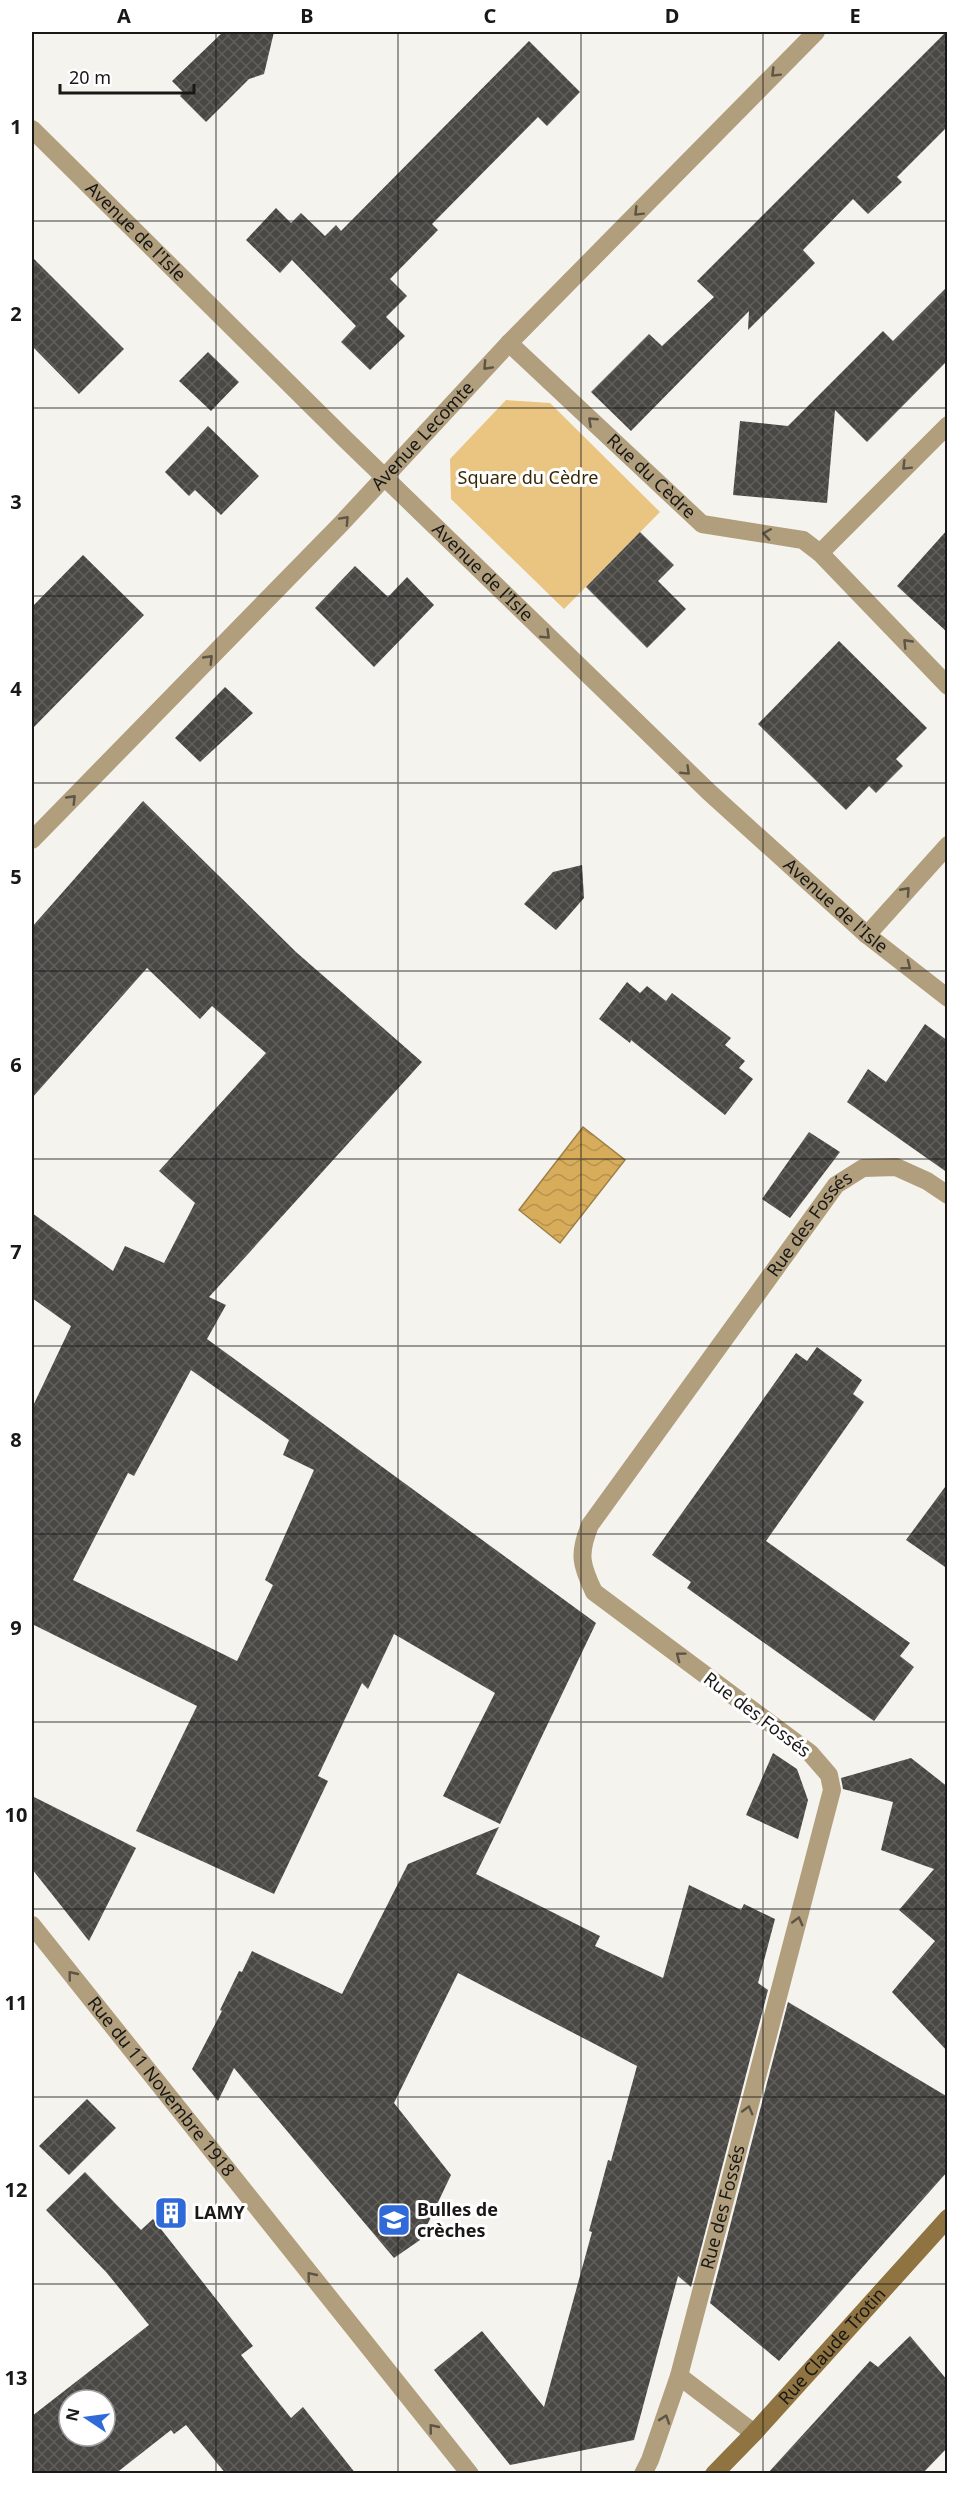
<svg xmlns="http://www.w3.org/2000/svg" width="979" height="2505" viewBox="0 0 979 2505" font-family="'Noto Sans',sans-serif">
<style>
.green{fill:#eac481}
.water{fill:url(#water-waves);stroke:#9e8047;stroke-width:1.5}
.building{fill:url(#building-cross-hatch);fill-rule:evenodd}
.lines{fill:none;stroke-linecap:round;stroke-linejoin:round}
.street{stroke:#b09e7d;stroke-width:18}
.secondary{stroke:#8f7442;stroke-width:18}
.oneway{stroke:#5d5445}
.grid{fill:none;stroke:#191817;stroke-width:1.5;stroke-opacity:0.55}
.labels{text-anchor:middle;stroke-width:6;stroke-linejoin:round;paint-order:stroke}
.street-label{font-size:18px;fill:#191817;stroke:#fff}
.park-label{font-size:18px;fill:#382702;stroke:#fff}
.poi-label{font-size:18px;font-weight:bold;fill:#191817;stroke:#fff;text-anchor:start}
.neatline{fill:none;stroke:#191817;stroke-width:2}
.grid-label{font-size:20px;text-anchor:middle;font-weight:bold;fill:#191817}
</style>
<defs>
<pattern id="water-waves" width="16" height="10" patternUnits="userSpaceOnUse" patternTransform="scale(1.5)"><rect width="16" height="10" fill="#d7ac5b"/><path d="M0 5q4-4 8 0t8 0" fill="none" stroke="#b8934e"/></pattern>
<pattern id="building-cross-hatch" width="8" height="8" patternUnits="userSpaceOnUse" patternTransform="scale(1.5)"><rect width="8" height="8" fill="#4a4845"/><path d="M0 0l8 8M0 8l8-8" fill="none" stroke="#605f5c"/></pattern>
</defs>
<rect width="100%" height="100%" fill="#f5f3ee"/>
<path class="green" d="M506,400L550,403L660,512L564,609L451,499L450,459Z"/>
<path class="water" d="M583,1127L625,1160L560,1243L519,1210Z"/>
<path class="building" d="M223,32H274L264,74L249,79L206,122L180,96L183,92L172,81Z
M946,32L948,126L897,177L902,182L868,214L853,199L803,250L815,263L748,330L749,311L631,431L591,392L649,334L662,346L714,297L697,281Z
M529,41L580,92L547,126L538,117L432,224L438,230L390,279L407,296L386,317L405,336L370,370L341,342L356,326L292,260L280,273L246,240L276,208L291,223L301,213L325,236L336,225L341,231Z
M32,257L124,349L79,394L32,346Z
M948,286V360L867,442L835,410L827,503L733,495L740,421L788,426L883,331L893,341Z
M208,352L239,382L211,411L179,381Z
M208,426L259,476L221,515L195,490L189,496L165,472Z
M948,529V633L897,586Z
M640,532L674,565L658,581L686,609L647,648L586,587Z
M83,555L144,615L32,729V607Z
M355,566L388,597L407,577L434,605L374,667L315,608Z
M839,641L927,728L896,759L903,766L876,793L869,786L846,810L758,724Z
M225,687L253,713L200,762L175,738Z
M143,801L296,952L422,1062L209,1297L226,1305L207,1339L596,1623L500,1824L443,1796L495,1693L394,1634L368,1689L362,1683L318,1776L328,1781L274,1894L136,1831L197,1706L32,1624V1408L71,1326L32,1298V1213L113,1271L125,1246L164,1263L195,1203L159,1171L266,1053L212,1006L200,1019L147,968L32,1098V927ZM191,1370L289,1440L283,1455L314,1470L265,1580L273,1585L237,1661L73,1580L128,1473L134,1476Z
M582,865L584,898L556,930L524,904L553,872Z
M627,982L640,993L647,986L666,1001L672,993L731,1038L725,1045L745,1061L739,1068L753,1079L725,1115L631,1040L630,1043L599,1019Z
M925,1024L948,1041V1173L847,1102L868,1069L886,1082Z
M809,1132L840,1152L790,1218L762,1199Z
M817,1347L862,1380L853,1394L864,1402L766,1541L910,1643L900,1656L914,1667L874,1721L687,1588L691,1582L652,1555L796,1353L807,1361Z
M948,1483V1569L906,1540Z
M773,1753L797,1769L808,1800L798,1839L746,1815Z
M911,1758L948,1787V2052L892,1992L935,1941L899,1910L934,1869L881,1850L893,1802L843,1789L841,1778Z
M32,1796L136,1848L89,1941L32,1869Z
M499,1827L476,1874L600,1936L595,1946L663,1978L689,1885L741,1910L744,1904L775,1919L758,1983L768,1990L691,2287L678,2276L634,2440L510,2465L434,2370L482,2331L544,2407L592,2232L589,2231L608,2160L611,2161L637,2066L458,1973L394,2103L451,2175L420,2240L394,2258L234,2068L218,2101L192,2069L222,2011L220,2010L239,1971L242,1972L252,1951L342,1994L408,1864Z
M788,2002L948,2097V2171L779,2361L710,2303Z
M87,2099L116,2128L69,2175L39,2146Z
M85,2172L141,2230L153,2219L253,2346L241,2355L291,2418L303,2407L356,2474H226L186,2425L174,2434L171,2430L115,2474H32V2416L149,2325L107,2273L46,2210ZM69,2400H105V2436H69Z
M910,2336L948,2381V2447L922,2474H767L870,2361L878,2367Z"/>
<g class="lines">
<g class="street">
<path id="s1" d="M32,129L343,437L709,792L867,935L948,998"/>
<path id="s2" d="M509,343L702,524L803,540L820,553L948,686"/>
<path d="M820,553L948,425"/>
<path id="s3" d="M32,840L341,524L509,343L816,32"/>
<path d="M867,935L948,845"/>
<path id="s4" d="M32,1925L470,2474"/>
<path d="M679,2376L754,2433"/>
<path id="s5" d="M643,2474L650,2460L679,2376L832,1790L829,1775L810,1753L594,1592C581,1565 578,1554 590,1525L836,1185L863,1168L896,1167L927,1181L948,1195"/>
</g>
<path class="secondary" id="s6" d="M714,2474L754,2433L948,2218"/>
</g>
<defs><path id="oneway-chevron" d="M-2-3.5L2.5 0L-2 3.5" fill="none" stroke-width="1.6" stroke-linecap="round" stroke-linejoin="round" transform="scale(1.5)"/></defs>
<g class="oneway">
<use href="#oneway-chevron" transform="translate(775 73) rotate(135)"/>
<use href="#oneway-chevron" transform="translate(638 212) rotate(135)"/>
<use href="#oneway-chevron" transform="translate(487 366) rotate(133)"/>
<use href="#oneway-chevron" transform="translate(592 421) rotate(-137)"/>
<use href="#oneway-chevron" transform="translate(906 466) rotate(135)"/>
<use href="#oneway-chevron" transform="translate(345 520) rotate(-47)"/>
<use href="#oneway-chevron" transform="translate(767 534) rotate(-171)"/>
<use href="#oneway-chevron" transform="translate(546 635) rotate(44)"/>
<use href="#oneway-chevron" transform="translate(907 643) rotate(-134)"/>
<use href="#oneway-chevron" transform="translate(209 659) rotate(-46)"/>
<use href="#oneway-chevron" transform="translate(686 771) rotate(44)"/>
<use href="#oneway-chevron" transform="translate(72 799) rotate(-46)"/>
<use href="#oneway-chevron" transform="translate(906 891) rotate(-48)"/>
<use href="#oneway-chevron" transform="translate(907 966) rotate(38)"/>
<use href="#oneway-chevron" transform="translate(680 1656) rotate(-143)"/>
<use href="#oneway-chevron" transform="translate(798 1921) rotate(-75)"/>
<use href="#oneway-chevron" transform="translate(72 1975) rotate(-129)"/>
<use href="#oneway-chevron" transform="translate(748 2110) rotate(-75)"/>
<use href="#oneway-chevron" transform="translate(311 2276) rotate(-129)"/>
<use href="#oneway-chevron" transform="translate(665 2419) rotate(-71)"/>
<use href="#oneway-chevron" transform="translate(433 2428) rotate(-129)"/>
</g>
<path class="grid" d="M216,32V2474M398,32V2474M581,32V2474M763,32V2474M32,221H948M32,408H948M32,596H948M32,783H948M32,971H948M32,1159H948M32,1346H948M32,1534H948M32,1722H948M32,1909H948M32,2097H948M32,2284H948"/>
<defs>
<symbol id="building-square" viewBox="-11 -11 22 22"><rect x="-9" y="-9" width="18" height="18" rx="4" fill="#306ad8" stroke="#fff"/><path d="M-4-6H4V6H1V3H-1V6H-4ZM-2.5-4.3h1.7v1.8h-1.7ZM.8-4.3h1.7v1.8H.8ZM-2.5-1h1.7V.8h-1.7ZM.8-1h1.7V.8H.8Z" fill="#fff"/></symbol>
<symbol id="school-square" viewBox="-11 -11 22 22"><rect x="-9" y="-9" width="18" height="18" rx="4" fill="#306ad8" stroke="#fff"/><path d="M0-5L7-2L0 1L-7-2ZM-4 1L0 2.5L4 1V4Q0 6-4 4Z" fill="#fff"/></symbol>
</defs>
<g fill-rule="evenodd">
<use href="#building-square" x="152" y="2194" width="38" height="38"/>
<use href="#school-square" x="375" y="2201" width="38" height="38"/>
</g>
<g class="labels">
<g class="street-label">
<text dy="6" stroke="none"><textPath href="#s1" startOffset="146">Avenue de l'Isle</textPath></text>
<text dy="6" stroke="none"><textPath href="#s3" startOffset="562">Avenue Lecomte</textPath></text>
<text dy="6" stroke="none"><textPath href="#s2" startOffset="195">Rue du Cèdre</textPath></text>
<text dy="6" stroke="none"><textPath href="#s1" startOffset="632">Avenue de l'Isle</textPath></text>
<text dy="6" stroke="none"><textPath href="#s1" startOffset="1118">Avenue de l'Isle</textPath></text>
<text dy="6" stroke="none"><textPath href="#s5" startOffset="1467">Rue des Fossés</textPath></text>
<text transform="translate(757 1715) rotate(37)" y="6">Rue des Fossés</text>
<text dy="6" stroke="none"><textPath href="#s4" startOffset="207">Rue du 11 Novembre 1918</textPath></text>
<text dy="6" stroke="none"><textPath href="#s5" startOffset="279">Rue des Fossés</textPath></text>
<text dy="6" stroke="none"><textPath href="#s6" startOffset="174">Rue Claude Trotin</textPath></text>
</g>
<g class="park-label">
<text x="528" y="484">Square du Cèdre</text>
</g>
<g class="poi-label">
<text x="417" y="2216">Bulles de<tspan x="417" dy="21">crèches</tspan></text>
<text x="194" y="2219">LAMY</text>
</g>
</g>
<rect width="979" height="2505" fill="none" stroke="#ffffff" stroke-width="66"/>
<g transform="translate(87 2418) rotate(283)"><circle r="28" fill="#ffffff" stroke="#a3a3a2" stroke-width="1.5"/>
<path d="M0-4.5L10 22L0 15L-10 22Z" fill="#306ad8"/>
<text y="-9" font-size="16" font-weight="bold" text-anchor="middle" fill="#191817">N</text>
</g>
<path d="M60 84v9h134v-9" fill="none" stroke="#191817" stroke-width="3"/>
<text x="69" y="84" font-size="18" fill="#191817" stroke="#ffffff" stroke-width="4.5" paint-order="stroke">20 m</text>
<rect x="33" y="33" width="913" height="2439" class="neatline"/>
<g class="grid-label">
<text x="124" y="23">A</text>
<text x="307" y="23">B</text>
<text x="490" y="23">C</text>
<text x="672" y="23">D</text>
<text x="855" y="23">E</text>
<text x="16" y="134">1</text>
<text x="16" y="321">2</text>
<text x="16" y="509">3</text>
<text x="16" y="696">4</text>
<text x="16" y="884">5</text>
<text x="16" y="1072">6</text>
<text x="16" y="1259">7</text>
<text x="16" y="1447">8</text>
<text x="16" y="1635">9</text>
<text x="16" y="1822">10</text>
<text x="16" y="2010">11</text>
<text x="16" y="2197">12</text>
<text x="16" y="2385">13</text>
</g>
</svg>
